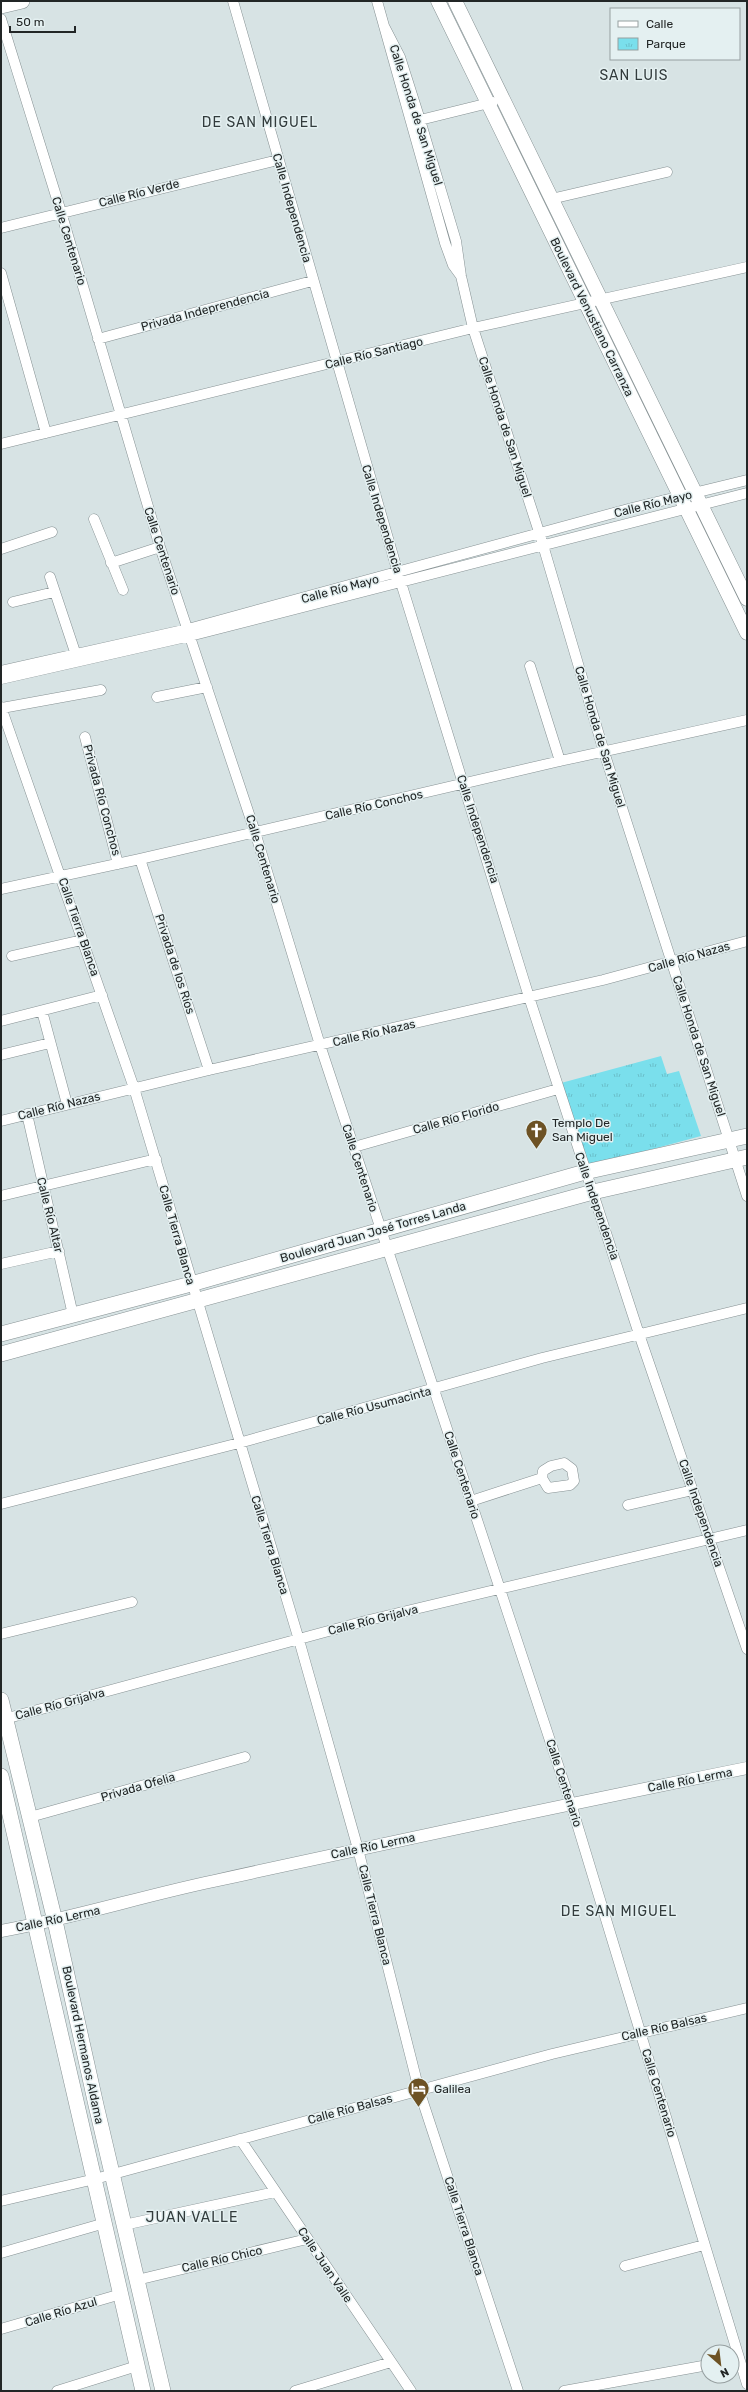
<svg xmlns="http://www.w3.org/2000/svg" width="748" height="2392" viewBox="0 0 748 2392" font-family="Rubik,sans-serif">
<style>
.park{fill:url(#park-tufts)}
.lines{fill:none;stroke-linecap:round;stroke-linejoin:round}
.minor-casing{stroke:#869193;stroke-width:11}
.tertiary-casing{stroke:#869193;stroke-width:13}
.secondary-casing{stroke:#869193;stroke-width:15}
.primary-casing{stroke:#869193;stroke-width:16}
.minor{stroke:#fff;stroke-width:10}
.tertiary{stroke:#fff;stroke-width:12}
.secondary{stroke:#fff;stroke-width:14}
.primary{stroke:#fff;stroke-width:15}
.labels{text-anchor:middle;stroke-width:3;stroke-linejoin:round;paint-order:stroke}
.street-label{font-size:12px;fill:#222626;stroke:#e4f0f1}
.poi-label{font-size:12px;fill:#222626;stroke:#e4f0f1;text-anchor:start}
.quarter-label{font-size:14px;letter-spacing:1px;fill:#323b3c;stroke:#e4f0f1}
</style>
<defs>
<pattern id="park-tufts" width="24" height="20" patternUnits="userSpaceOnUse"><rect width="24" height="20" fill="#7adfec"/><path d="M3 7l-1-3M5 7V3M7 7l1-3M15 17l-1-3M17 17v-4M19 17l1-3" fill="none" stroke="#69bfca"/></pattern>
</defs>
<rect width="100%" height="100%" fill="#d7e3e4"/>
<path class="park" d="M661,1056L667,1074L679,1071L701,1136L590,1166L561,1083Z"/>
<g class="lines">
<defs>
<path id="minor" d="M233,1L398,573L529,997L639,1334L747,1649
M377,1L445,243L453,265L461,276
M1,19L61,212L160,547L255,832L320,1045L571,1804L747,2384
M384,26L400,57L420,120L456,241L461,276L473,328L540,535L604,752L747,1196
M420,120L493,102
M551,199L667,172
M1,228L278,160
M1,273L46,433
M98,339L312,281
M1,444L473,328L747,267
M94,519L123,590
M1,549L52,532
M111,563L160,547
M50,577L76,655
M13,602L54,592
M530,666L560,761
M1,671L188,629L632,508L747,480
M1,679L190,636L747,493
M157,697L207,687
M1,707L134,1088L299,1640L358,1849L419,2090L518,2391
M2,708L101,690
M85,737L118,864
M140,859L209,1070
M1,889L140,859L560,761L747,720
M12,956L82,940
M42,1011L67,1104
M1,1021L102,995
M1,1055L50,1043
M27,1114L73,1315
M1,1121L209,1070L603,980L747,941
M354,1147L558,1089
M1,1196L156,1159
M1,1264L59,1251
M564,1463L572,1469L574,1481L570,1485L548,1488L542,1478L543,1471L551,1466Z
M471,1501L542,1478
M1,1504L239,1443L542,1358L747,1308
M628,1505L693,1490
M1,1634L132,1602
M1,1720L369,1620L747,1530
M30,1817L245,1757
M240,2139L411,2391
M1,2201L95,2179L552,2054L747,2008
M124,2225L275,2192
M1,2253L105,2223
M625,2266L704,2245
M137,2280L307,2239
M1,2329L121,2294
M57,2391L137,2366
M295,2391L391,2362
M564,2391L708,2365"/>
<path id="tertiary" d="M1,1931C74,1918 142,1896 214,1881C391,1842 569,1804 747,1768"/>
<path id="secondary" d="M438,1L747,633
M455,1L747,599"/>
<path id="primary" d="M1,6L22,1
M1,1334L191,1284L585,1172L747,1136
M1,1354L593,1192L747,1157
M1,1700L55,1921L96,2105L163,2391
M1,1776L143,2391"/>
</defs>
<use href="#minor" class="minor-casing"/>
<use href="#tertiary" class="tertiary-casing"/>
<use href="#secondary" class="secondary-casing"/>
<use href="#primary" class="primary-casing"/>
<use href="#minor" class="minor"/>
<use href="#tertiary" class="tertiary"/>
<use href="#secondary" class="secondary"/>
<use href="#primary" class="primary"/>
</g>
<defs>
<symbol id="church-pin" viewBox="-11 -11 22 30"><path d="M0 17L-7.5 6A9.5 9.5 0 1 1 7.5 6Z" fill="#6d5224" stroke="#e4f0f1"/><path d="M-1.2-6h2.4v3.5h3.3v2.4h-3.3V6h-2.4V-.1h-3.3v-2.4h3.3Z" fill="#fff"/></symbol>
<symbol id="hotel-pin" viewBox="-11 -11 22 30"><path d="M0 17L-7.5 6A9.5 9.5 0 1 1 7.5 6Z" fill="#6d5224" stroke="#e4f0f1"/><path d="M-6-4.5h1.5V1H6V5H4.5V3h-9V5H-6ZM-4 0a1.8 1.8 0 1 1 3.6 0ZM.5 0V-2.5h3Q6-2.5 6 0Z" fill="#fff"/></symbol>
</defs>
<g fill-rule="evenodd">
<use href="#church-pin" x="524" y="1118" width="25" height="34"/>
<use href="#hotel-pin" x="406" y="2076" width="25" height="34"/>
</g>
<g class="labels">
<g class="street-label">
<text transform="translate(416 115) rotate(72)" y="4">Calle Honda de San Miguel</text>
<text transform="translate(139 193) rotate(-14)" y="4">Calle Río Verde</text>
<text transform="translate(292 208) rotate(74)" y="4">Calle Independencia</text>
<text transform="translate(69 241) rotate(73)" y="4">Calle Centenario</text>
<text transform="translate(205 310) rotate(-15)" y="4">Privada Indeprendencia</text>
<text transform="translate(592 317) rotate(64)" y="4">Boulevard Venustiano Carranza</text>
<text transform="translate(374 353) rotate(-14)" y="4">Calle Río Santiago</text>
<text transform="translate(505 427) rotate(72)" y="4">Calle Honda de San Miguel</text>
<text transform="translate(653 504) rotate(-14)" y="4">Calle Río Mayo</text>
<text transform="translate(382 519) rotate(73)" y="4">Calle Independencia</text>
<text transform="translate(162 551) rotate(72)" y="4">Calle Centenario</text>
<text transform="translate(340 589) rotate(-15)" y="4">Calle Río Mayo</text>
<text transform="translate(600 737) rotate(73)" y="4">Calle Honda de San Miguel</text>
<text transform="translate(102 800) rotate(75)" y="4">Privada Río Conchos</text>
<text transform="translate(374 805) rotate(-13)" y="4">Calle Río Conchos</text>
<text transform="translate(478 829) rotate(72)" y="4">Calle Independencia</text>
<text transform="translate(263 859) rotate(73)" y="4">Calle Centenario</text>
<text transform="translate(79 927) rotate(71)" y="4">Calle Tierra Blanca</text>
<text transform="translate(689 957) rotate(-16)" y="4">Calle Río Nazas</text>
<text transform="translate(175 964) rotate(72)" y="4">Privada de los Ríos</text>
<text transform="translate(374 1033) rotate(-13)" y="4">Calle Río Nazas</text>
<text transform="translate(699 1046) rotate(72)" y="4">Calle Honda de San Miguel</text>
<text transform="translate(59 1106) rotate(-14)" y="4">Calle Río Nazas</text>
<text transform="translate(456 1118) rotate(-16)" y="4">Calle Río Florido</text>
<text transform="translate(360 1168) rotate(72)" y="4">Calle Centenario</text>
<text transform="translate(597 1206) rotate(71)" y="4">Calle Independencia</text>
<text transform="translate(50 1215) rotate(76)" y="4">Calle Río Altar</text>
<text transform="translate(373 1232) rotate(-16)" y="4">Boulevard Juan José Torres Landa</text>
<text transform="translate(177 1235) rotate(74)" y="4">Calle Tierra Blanca</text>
<text transform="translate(374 1406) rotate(-15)" y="4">Calle Río Usumacinta</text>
<text transform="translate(462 1475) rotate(72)" y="4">Calle Centenario</text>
<text transform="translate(701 1513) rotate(71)" y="4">Calle Independencia</text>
<text transform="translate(270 1545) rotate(73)" y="4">Calle Tierra Blanca</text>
<text transform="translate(373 1620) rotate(-14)" y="4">Calle Río Grijalva</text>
<text transform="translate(60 1704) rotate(-15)" y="4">Calle Río Grijalva</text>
<text transform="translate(690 1780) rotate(-11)" y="4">Calle Río Lerma</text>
<text transform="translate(564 1783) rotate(72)" y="4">Calle Centenario</text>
<text transform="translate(138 1787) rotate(-16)" y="4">Privada Ofelia</text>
<text transform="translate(373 1846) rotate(-12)" y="4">Calle Río Lerma</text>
<text transform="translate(375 1915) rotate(76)" y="4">Calle Tierra Blanca</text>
<text transform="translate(58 1919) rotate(-12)" y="4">Calle Río Lerma</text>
<text transform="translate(664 2027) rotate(-13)" y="4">Calle Río Balsas</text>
<text transform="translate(83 2045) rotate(78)" y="4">Boulevard Hermanos Aldama</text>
<text transform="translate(659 2093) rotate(73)" y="4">Calle Centenario</text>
<text transform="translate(350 2109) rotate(-15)" y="4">Calle Río Balsas</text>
<text transform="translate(464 2226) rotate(72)" y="4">Calle Tierra Blanca</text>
<text transform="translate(222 2259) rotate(-13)" y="4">Calle Río Chico</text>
<text transform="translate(325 2265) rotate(56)" y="4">Calle Juan Valle</text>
<text transform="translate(61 2312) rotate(-17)" y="4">Calle Río Azul</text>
</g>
<g class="poi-label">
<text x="552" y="1127">Templo De<tspan x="552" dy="14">San Miguel</tspan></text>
<text x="434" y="2093">Galilea</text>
</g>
<g class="quarter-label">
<text x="634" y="80">SAN LUIS</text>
<text x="260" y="127">DE SAN MIGUEL</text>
<text x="619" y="1916">DE SAN MIGUEL</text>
<text x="192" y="2222">JUAN VALLE</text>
</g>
</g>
<rect width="748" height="2392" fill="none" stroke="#222626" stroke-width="4"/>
<rect x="610" y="8" width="130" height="52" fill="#e4f0f1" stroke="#969fa0"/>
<rect x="618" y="21" width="20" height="6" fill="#ffffff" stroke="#969fa0"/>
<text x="646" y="28" font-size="12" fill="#222626">Calle</text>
<rect x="618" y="38" width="20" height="12" fill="url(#park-tufts)" stroke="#969fa0"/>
<text x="646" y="48" font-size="12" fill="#222626">Parque</text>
<g transform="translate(720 2364) rotate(152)"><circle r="19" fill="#e4f0f1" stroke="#969fa0"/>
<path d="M0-3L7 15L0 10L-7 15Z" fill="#6d5224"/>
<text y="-6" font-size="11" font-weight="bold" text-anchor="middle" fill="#222626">N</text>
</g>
<path d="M10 26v6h65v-6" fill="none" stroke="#222626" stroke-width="2"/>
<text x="16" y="26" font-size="12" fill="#222626" stroke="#e4f0f1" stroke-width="3" paint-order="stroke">50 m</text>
</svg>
